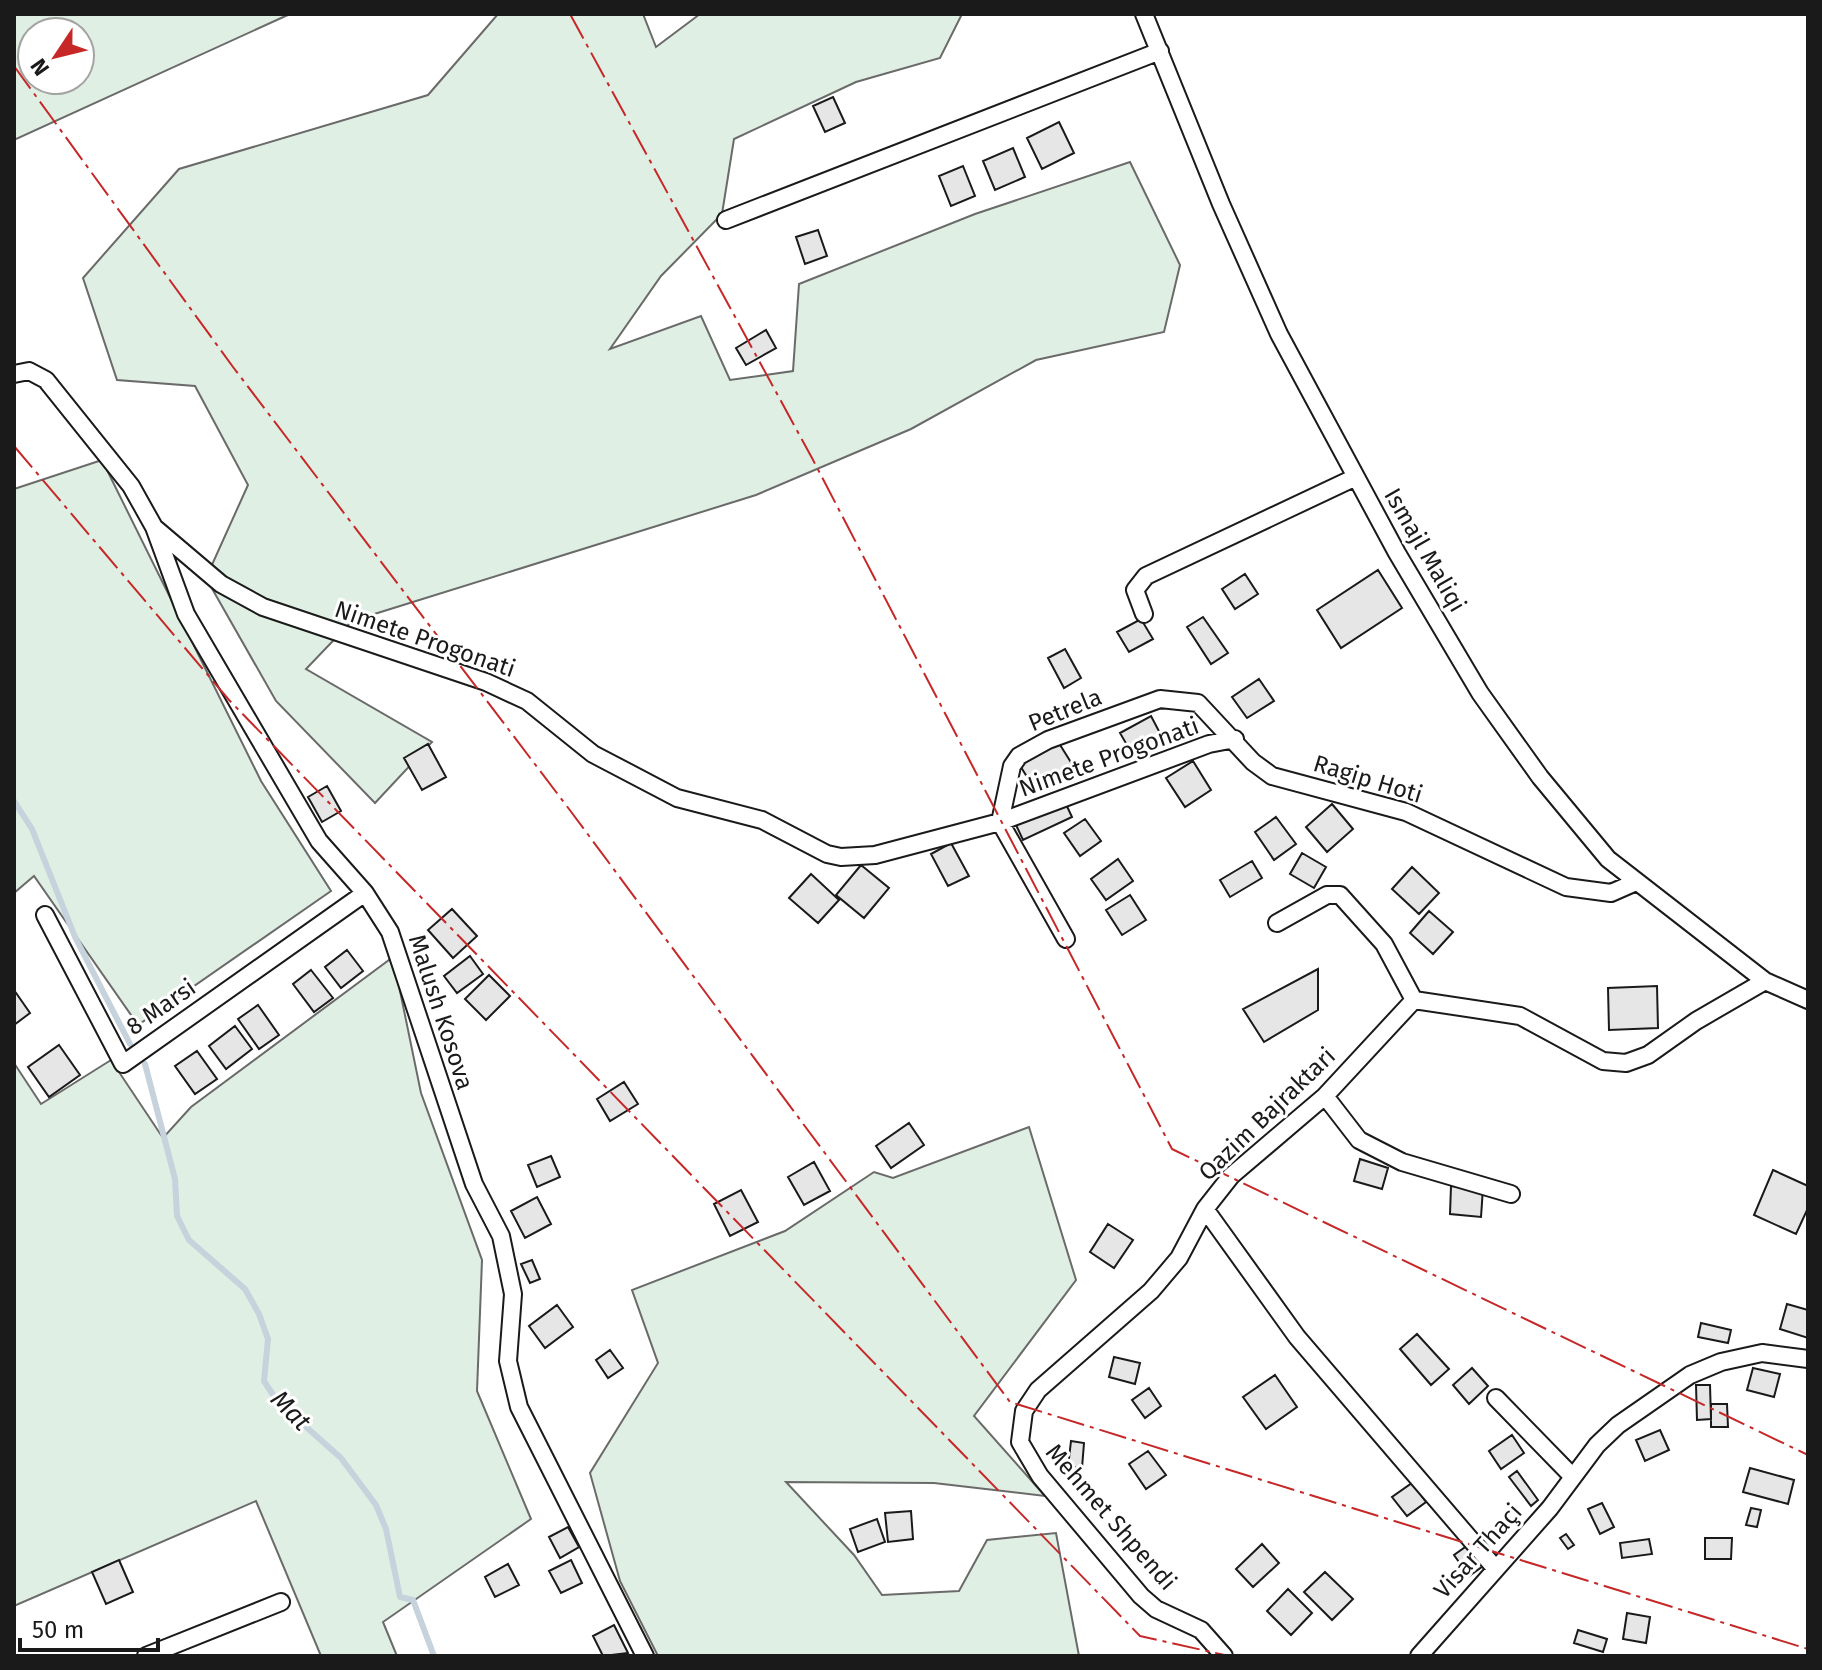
<svg xmlns="http://www.w3.org/2000/svg" width="1822" height="1670" viewBox="0 0 1822 1670" font-family="'Fira Sans',sans-serif">
<style>
.green{fill:#e0efe3;stroke:#6a6a6a;stroke-width:2;fill-rule:evenodd}
.lines{fill:none;stroke-linecap:round;stroke-linejoin:round}
.stream{stroke:#c6d2dc;stroke-width:6}
.building{fill:#e6e6e6;stroke:#1a1a1a;stroke-width:2}
.minor-casing{stroke:#1a1a1a;stroke-width:20}
.minor{stroke:#fff;stroke-width:16}
.power{stroke:#c62828;stroke-width:2;stroke-dasharray:28 6 4 6;stroke-linecap:butt}
.labels{text-anchor:middle;stroke-width:6;stroke-linejoin:round;paint-order:stroke}
.street-label{font-size:24px;fill:#1a1a1a;stroke:#fff}
.water-label{font-size:26px;font-style:italic;fill:#1a1a1a;stroke:#fff}
</style>
<rect width="100%" height="100%" fill="#fff"/>
<path class="green" d="M14,14H290L14,140ZM32,32H80V80H32Z
M498,14H643L656,47L700,14H962L940,58L856,82L734,139L722,214L661,276L610,349L701,316L730,380L793,371L799,284L975,214L1130,162L1180,265L1164,332L1036,360L911,429L756,495L352,621L306,669L432,742L375,803L276,701L206,578L248,485L195,386L117,380L83,278L179,169L428,95Z
M102,460L261,781L331,891L138,1025L34,876L14,893V489Z
M393,957L421,1093L482,1260L477,1391L531,1519L383,1622L397,1656H321L256,1501L14,1606V1063L41,1104L111,1060L163,1138L191,1107Z
M1029,1127L1076,1280L974,1416L1045,1496L934,1483L786,1482L854,1555L882,1595L959,1591L987,1540L1056,1533L1079,1656H658L620,1581L590,1473L658,1363L632,1290L785,1231L874,1172L893,1178Z"/>
<g class="lines">
<path class="stream" d="M14,801L32,829L75,937L130,1044
M145,1064L175,1179L177,1216L189,1240L245,1289L259,1314L268,1339L264,1381L277,1401L341,1458L376,1505L386,1529L400,1597L413,1600L434,1656"/>
</g>
<path class="building" d="M833,97L845,123L825,132L813,106Z
M1059,122L1074,153L1042,169L1027,138Z
M1013,148L1025,177L995,190L983,161Z
M963,166L975,196L951,206L939,176Z
M818,230L827,256L805,264L796,237Z
M766,330L776,348L746,365L736,348Z
M1378,570L1402,608L1341,648L1317,610Z
M1245,574L1258,594L1235,609L1222,589Z
M1203,617L1228,653L1211,664L1187,627Z
M1141,619L1153,639L1129,652L1117,632Z
M1065,649L1081,678L1064,688L1048,658Z
M1259,679L1274,701L1247,718L1232,697Z
M1151,716L1161,735L1131,752L1120,733Z
M1057,740L1072,764L1034,788L1019,764Z
M428,744L446,777L422,790L404,758Z
M1193,761L1211,790L1185,807L1166,778Z
M327,786L341,811L322,822L308,797Z
M1065,802L1072,817L1023,840L1016,825Z
M1332,804L1353,829L1327,852L1306,827Z
M1276,817L1296,844L1274,860L1255,832Z
M1085,819L1101,841L1080,856L1064,833Z
M951,843L969,876L948,886L931,854Z
M1302,853L1326,867L1314,888L1290,874Z
M1118,859L1133,881L1106,900L1091,879Z
M1252,861L1262,878L1230,897L1220,880Z
M861,865L889,888L864,918L836,895Z
M1412,867L1439,893L1419,914L1392,889Z
M811,874L839,900L818,923L789,898Z
M1130,895L1146,920L1122,935L1106,910Z
M452,909L477,936L453,958L428,930Z
M1429,911L1453,932L1433,954L1410,933Z
M347,950L363,971L341,988L325,967Z
M470,956L483,974L457,993L444,976Z
M1318,969V1010L1264,1042L1243,1009Z
M311,970L333,998L314,1012L293,984Z
M489,975L510,996L486,1020L465,999Z
M1657,986L1658,1028L1609,1030L1608,988Z
M14,990L30,1013L14,1025Z
M258,1005L279,1035L259,1049L238,1019Z
M235,1026L252,1049L226,1069L209,1046Z
M59,1045L80,1075L49,1097L28,1067Z
M197,1051L217,1079L195,1094L175,1066Z
M624,1082L638,1104L610,1121L597,1099Z
M909,1123L924,1145L891,1168L876,1146Z
M551,1156L560,1177L537,1187L528,1165Z
M1360,1159L1388,1168L1382,1189L1354,1181Z
M814,1162L830,1191L804,1205L788,1177Z
M1773,1170L1808,1186V1208L1796,1234L1754,1215Z
M1451,1186L1483,1188L1481,1217L1450,1214Z
M741,1190L758,1222L730,1236L714,1204Z
M537,1197L551,1224L525,1238L511,1211Z
M1108,1224L1133,1240L1114,1268L1090,1252Z
M532,1260L540,1279L530,1283L521,1264Z
M1787,1304L1808,1310V1338L1780,1329Z
M557,1305L573,1327L545,1348L529,1326Z
M1701,1323L1731,1330L1728,1343L1698,1337Z
M1417,1334L1449,1369L1431,1385L1400,1349Z
M610,1350L623,1368L608,1378L596,1360Z
M1114,1357L1140,1363L1135,1384L1109,1377Z
M1472,1368L1488,1386L1469,1404L1453,1385Z
M1753,1368L1780,1374L1774,1397L1747,1390Z
M1275,1375L1297,1407L1266,1429L1243,1397Z
M1696,1385H1710L1711,1419L1697,1420Z
M1149,1388L1161,1406L1145,1418L1132,1400Z
M1711,1404H1727L1728,1427H1711Z
M1660,1430L1669,1450L1645,1461L1636,1440Z
M1512,1435L1524,1453L1501,1469L1489,1451Z
M1071,1441L1084,1443L1082,1468L1068,1467Z
M1148,1451L1166,1475L1146,1489L1129,1464Z
M1750,1468L1794,1480L1788,1504L1743,1492Z
M1517,1471L1538,1500L1531,1506L1509,1477Z
M1412,1483L1426,1502L1407,1516L1392,1497Z
M1602,1503L1614,1527L1600,1534L1588,1509Z
M1751,1508L1761,1510L1757,1527L1746,1525Z
M911,1511L913,1539L888,1542L885,1513Z
M877,1519L885,1542L858,1552L850,1529Z
M568,1527L579,1547L560,1558L549,1537Z
M1566,1534L1574,1545L1568,1549L1560,1538Z
M1705,1538H1732L1731,1559H1705Z
M1649,1539L1652,1554L1622,1558L1620,1543Z
M1471,1543L1486,1564L1469,1576L1454,1555Z
M1262,1544L1279,1563L1253,1587L1236,1569Z
M119,1560L133,1592L106,1604L92,1572Z
M571,1560L582,1583L561,1593L549,1571Z
M508,1564L519,1585L495,1597L485,1577Z
M1325,1572L1353,1599L1332,1620L1304,1592Z
M1288,1589L1312,1613L1291,1635L1267,1611Z
M1627,1613L1650,1617L1646,1643L1623,1639Z
M614,1625L628,1653L603,1656L593,1636Z
M1578,1630L1607,1639L1603,1652L1574,1643Z"/>
<g class="lines">
<defs>
<path id="minor" d="M1144,14L1221,204L1279,334L1397,553L1480,693L1540,777L1608,859L1765,981L1808,1000
M726,220L1160,51
M14,374L29,371L46,380L131,486L154,527L186,614L319,841L365,893L390,932L474,1184L501,1236L513,1294L508,1361L519,1407L645,1656
M155,528L221,584L263,607L486,682L527,701L593,754L677,798L762,820L827,854L841,857L875,855L1000,822L1209,744L1235,739
M1144,614L1135,590L1146,576L1356,477
M45,915L123,1064L365,893
M1277,923L1327,895H1340L1384,944L1414,1000
M1066,939L1000,822L1012,766L1019,756L1048,740L1160,699L1198,703L1253,762L1272,776L1406,812L1566,887L1611,893L1636,882
M1325,1096L1359,1140L1402,1162L1511,1194
M1205,1209L1179,1258L1151,1291L1038,1390L1024,1411L1020,1442L1040,1476L1141,1596L1156,1609L1201,1630L1224,1656
M1496,1398L1573,1477
M1495,1568L1297,1337L1205,1209L1231,1176L1325,1096L1414,1000L1520,1016L1603,1061L1626,1063L1648,1055L1696,1021L1765,981
M146,1656L281,1602
M1419,1656L1550,1508L1597,1445L1618,1425L1690,1375L1721,1362L1762,1353L1808,1359"/>
</defs>
<use href="#minor" class="minor-casing"/>
<use href="#minor" class="minor"/>
<path class="power" d="M570,14L812,458L1172,1149L1808,1455
M14,66L233,367L569,809L1010,1402L1808,1649
M14,446L229,700L1140,1636L1229,1656"/>
</g>
<g class="labels">
<g class="street-label">
<text transform="translate(1425 550) rotate(60)" y="8">Ismajl Maliqi</text>
<text transform="translate(425 639) rotate(19)" y="8">Nimete Progonati</text>
<text transform="translate(1065 710) rotate(-22)" y="8">Petrela</text>
<text transform="translate(1109 757) rotate(-20)" y="8">Nimete Progonati</text>
<text transform="translate(1368 779) rotate(17)" y="8">Ragip Hoti</text>
<text transform="translate(161 1007) rotate(-35)" y="8">8 Marsi</text>
<text transform="translate(441 1012) rotate(72)" y="8">Malush Kosova</text>
<text transform="translate(1267 1114) rotate(-44)" y="8">Qazim Bajraktari</text>
<text transform="translate(1111 1517) rotate(49)" y="8">Mehmet Shpendi</text>
<text transform="translate(1478 1551) rotate(-48)" y="8">Visar Thaçi</text>
</g>
<g class="water-label">
<text transform="translate(291 1410) rotate(46)" y="9">Mat</text>
</g>
</g>
<rect width="1822" height="1670" fill="none" stroke="#1a1a1a" stroke-width="32"/>
<g transform="translate(56 56) rotate(235)"><circle r="38" fill="#ffffff" stroke="#a3a3a3" stroke-width="2"/>
<path d="M0-6L14 30L0 20L-14 30Z" fill="#c62828"/>
<text y="-12" font-size="22" font-weight="bold" text-anchor="middle" fill="#1a1a1a">N</text>
</g>
<path d="M20 1638v12h138v-12" fill="none" stroke="#1a1a1a" stroke-width="4"/>
<text x="32" y="1638" font-size="24" fill="#1a1a1a" stroke="#ffffff" stroke-width="6" paint-order="stroke">50 m</text>
</svg>
